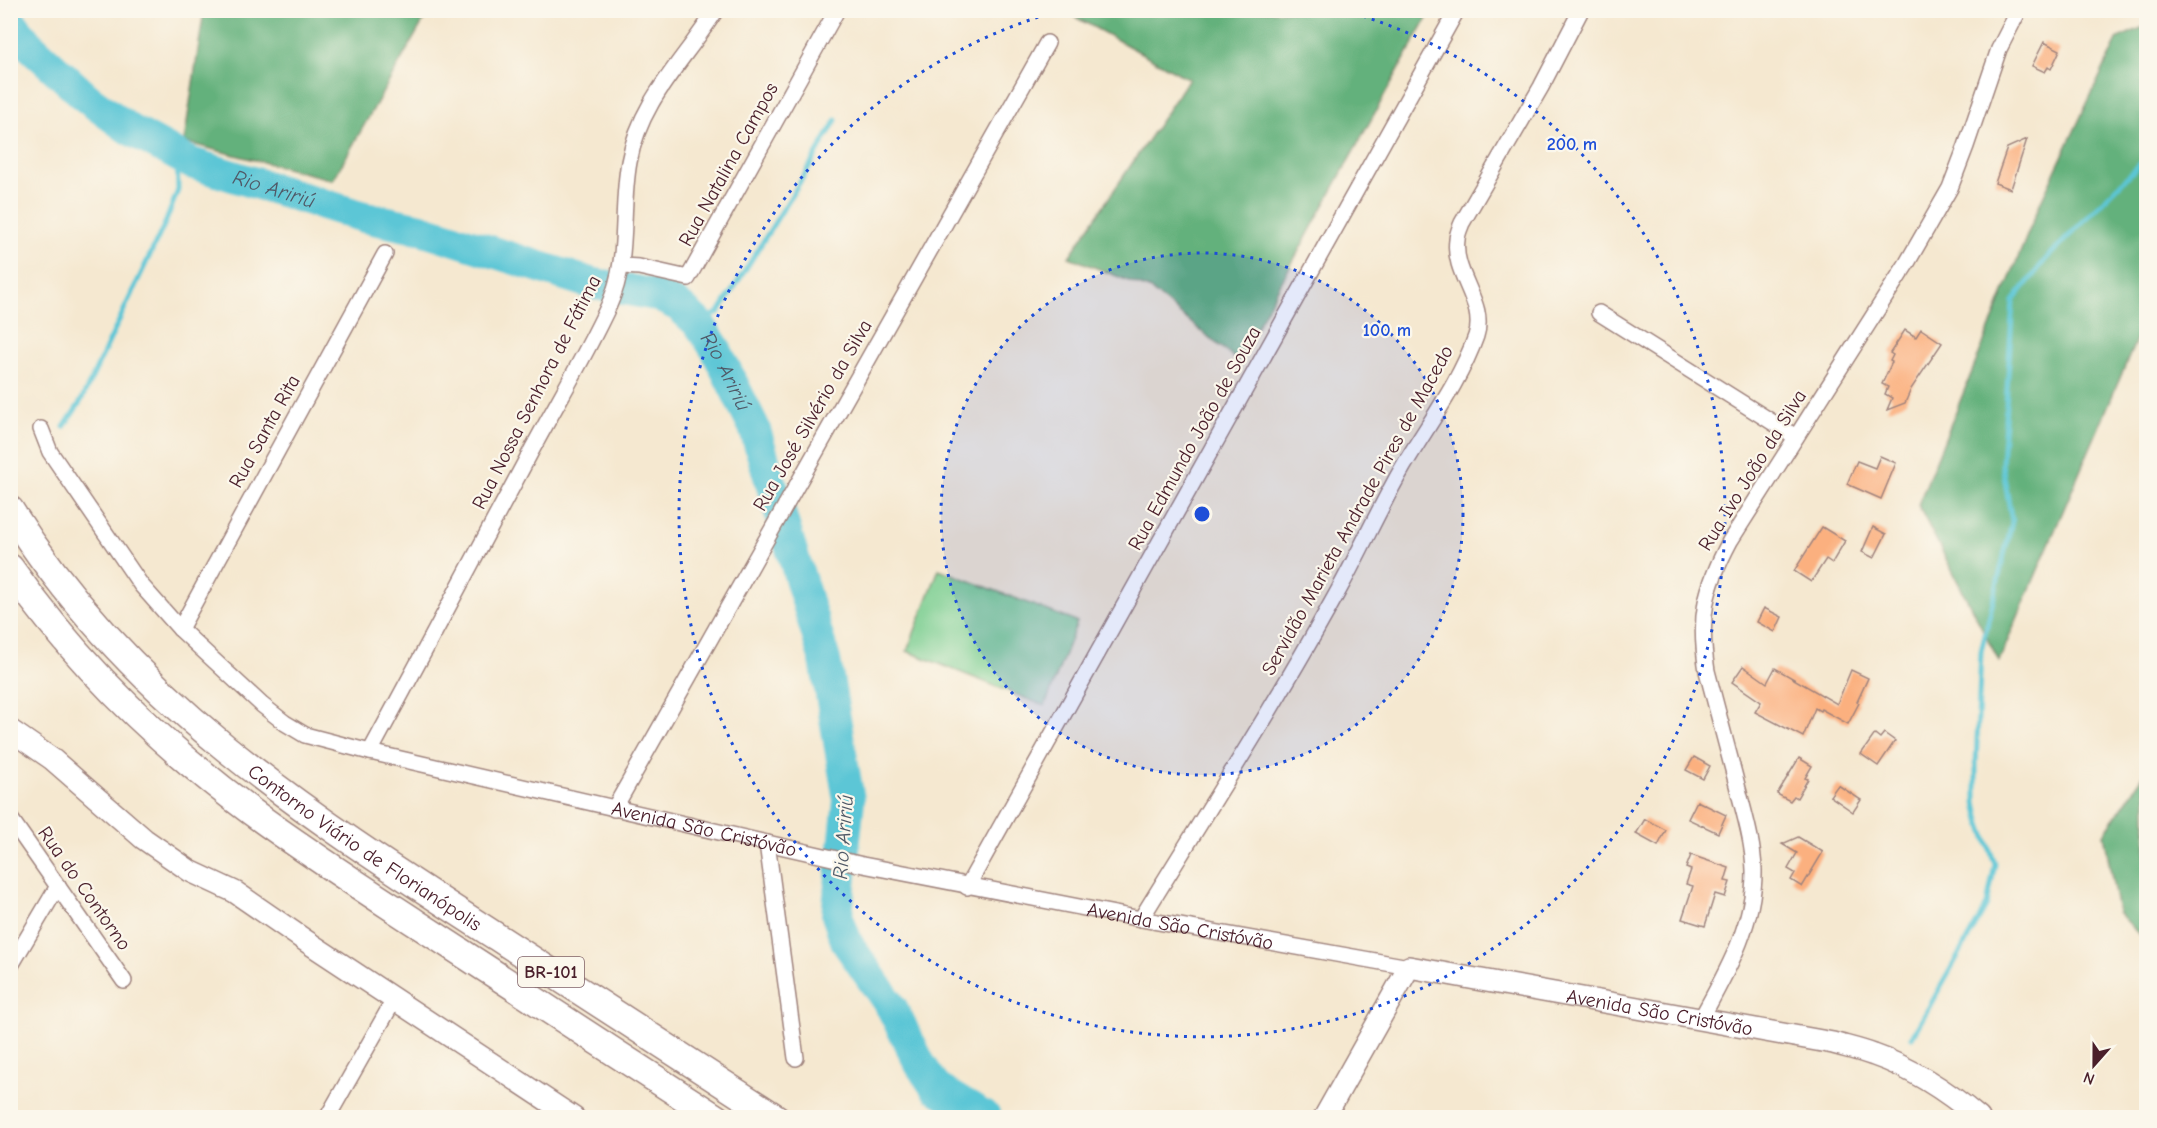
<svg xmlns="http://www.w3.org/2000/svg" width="2157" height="1128" viewBox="0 0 2157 1128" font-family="'Comic Neue',sans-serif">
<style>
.green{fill:#7bce91;stroke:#62765e;stroke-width:1.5}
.forest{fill:#64b17b;stroke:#576853;stroke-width:1.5}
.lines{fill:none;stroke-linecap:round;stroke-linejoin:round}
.stream{stroke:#5bc6d6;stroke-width:5}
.river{stroke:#5bc6d6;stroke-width:32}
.building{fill:#fbb07f}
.minor-casing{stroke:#a0847e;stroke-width:18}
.secondary-casing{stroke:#a0847e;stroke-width:24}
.motorway-casing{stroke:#a0847e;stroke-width:30}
.minor{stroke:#fff;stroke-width:15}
.secondary{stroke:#fff;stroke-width:21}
.motorway{stroke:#fff;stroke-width:27}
.ring{fill:none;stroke:#1d4ed8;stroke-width:3;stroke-dasharray:3 6}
.labels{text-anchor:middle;stroke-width:4.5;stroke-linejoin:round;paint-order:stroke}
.shield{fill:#fbf7ec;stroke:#7f6065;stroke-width:1.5}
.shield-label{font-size:18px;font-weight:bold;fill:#4a1f2b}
.street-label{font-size:20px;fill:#4a1f2b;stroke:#fbf7ec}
.water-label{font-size:21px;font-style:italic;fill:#505967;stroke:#fbf7ec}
.centre{fill:#1d4ed8;stroke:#fbf7ec;stroke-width:3}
.ring-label{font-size:18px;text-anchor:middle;font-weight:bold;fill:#1d4ed8;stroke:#fbf7ec;stroke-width:4.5;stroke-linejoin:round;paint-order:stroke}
</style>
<rect width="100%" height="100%" fill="#fbf7ec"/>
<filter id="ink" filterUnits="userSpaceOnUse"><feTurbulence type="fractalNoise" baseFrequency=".0167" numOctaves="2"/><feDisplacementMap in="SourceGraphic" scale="12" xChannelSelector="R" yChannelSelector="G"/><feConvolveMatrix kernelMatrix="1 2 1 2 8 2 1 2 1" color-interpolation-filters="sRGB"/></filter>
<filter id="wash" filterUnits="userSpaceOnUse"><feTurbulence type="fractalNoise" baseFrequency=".008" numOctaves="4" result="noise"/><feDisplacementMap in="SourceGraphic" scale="24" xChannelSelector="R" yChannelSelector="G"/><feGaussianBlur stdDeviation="1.35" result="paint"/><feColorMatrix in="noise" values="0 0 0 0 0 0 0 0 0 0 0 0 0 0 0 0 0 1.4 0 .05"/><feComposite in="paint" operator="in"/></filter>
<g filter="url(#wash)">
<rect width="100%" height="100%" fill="#f5e8d0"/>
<path class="green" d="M939,569L1077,622L1045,706L907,651Z"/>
<path class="forest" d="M204,11V10L429,11L333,180L184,142Z
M1064,11H1431L1238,361L1151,290L1069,257L1189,79Z
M2146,26V317L1999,661L1918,505L2041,201L2118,38Z
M2146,772V941L2118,912L2104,834Z"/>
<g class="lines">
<path class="stream" d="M699,324L719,312L808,169L836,120
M64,427L81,401L166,221L178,190L177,155
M1912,1037L1987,905L1995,864L1980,821L1976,802V763L1981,651L2012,522L2002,464L2013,301L2046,259L2146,158"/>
<path class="river" id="s1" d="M10,20L28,44L88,99L129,129L191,163L364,217L421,229L590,283L656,295L679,306L699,324L715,348L754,427L825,660L849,800L837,915L847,943L892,1008L920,1064L936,1088L986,1118"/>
</g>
<g id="blocks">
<path class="building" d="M2044,42L2060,50L2051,69L2048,67L2045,72L2032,66Z
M2027,139L2011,189L1995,183L2007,148Z
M1921,329L1942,343L1911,389L1905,403L1887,410L1892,398L1885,394L1888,387L1882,384L1892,362L1890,361L1893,355L1890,353L1905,330L1916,337Z
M1880,456L1896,463L1881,499L1847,484L1857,461L1875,468Z
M1822,527L1845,541L1832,563L1826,559L1811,582L1794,571Z
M1873,527L1886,534L1874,558L1862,552Z
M1764,608L1782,617L1775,632L1757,622Z
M1743,666L1767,683L1775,668L1837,704L1851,670L1868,678L1857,702L1859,703L1848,724L1821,709L1820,711L1815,708L1803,737L1755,712L1761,702L1732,682Z
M1884,733L1895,741L1878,766L1861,754L1875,734L1880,738Z
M1694,757L1710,766L1703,779L1686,770Z
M1799,758L1812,766L1805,778L1808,779L1797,798L1794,796L1790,801L1777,794Z
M1838,785L1861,800L1853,812L1830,796Z
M1697,801L1726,815L1718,833L1688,819Z
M1645,819L1666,830L1658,846L1636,834Z
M1798,837L1823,852L1802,887L1791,880L1795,873L1788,869L1797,853L1782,844Z
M1691,855L1729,868L1725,881L1730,882L1725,897L1715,894L1705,926L1682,919L1693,886L1686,884L1691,870L1686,868Z"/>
</g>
</g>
<g filter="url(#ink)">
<use href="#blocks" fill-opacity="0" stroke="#a0847e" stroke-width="1.5"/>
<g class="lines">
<defs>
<g id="minor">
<path d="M622,266L639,267L688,278L837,10"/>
<path d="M1599,313L1796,437"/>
<path id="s2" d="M41,429L50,452L141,585L180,629L262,705L285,723L305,735L370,752L863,865L1141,919L1409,967"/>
<path d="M180,629L385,254"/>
<path d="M370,752C423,654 476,555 528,457C555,406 585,357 609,305C630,259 620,211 629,162C640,100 684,61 716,10"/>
<path d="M614,809L1047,43"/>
<path d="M10,818L124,981"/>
<path d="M767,843L796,1058"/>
<path d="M967,887L1457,10"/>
<path d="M1141,919C1209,808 1280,698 1342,584C1363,545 1381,505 1403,467C1428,424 1459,384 1476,336C1487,303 1452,274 1457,240C1457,234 1460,228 1462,223L1541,87L1581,10"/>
<path d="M10,967L58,886"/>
<path d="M1701,1019C1726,973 1755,924 1754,870C1753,841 1744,813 1737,785C1727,747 1717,709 1707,671C1698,617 1705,588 1730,541L1907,263L1950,188L1966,146L1999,49L2019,10"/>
<path d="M327,1118L394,1000"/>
</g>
<g id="secondary">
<path d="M10,730L52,759L144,839L190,871L235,892L306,941L574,1118"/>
<path id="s3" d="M1324,1118L1409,967L1833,1043C1847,1047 1861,1050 1874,1055C1912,1068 1948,1092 1979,1118"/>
</g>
<g id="motorway">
<path id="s4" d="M10,510C131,703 311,817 497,937C590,997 683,1057 776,1118"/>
<path d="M10,568C76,662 160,744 252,812C305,851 361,887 416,923C516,989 616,1053 716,1118"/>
</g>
</defs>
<use href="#minor" class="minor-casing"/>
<use href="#secondary" class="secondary-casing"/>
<use href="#motorway" class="motorway-casing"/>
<use href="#minor" class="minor"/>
<use href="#secondary" class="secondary"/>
<use href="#motorway" class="motorway"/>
</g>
</g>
<circle cx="1202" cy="514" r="261" fill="#1d4ed8" fill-opacity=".12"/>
<g class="ring">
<circle cx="1202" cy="514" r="261"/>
<path d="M1346 11A523 523 0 1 1 1058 11"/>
</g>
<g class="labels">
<rect class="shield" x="518" y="957" width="66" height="30" rx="4.5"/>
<g class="shield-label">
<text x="551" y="978">BR-101</text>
</g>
<g class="street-label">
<text transform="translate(728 164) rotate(-61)" y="7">Rua Natalina Campos</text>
<text transform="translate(536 392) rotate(-63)" y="7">Rua Nossa Senhora de Fátima</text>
<text transform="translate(812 415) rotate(-60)" y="7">Rua José Silvério da Silva</text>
<text transform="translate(264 431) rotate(-61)" y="7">Rua Santa Rita</text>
<text transform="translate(1194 438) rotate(-61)" y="7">Rua Edmundo João de Souza</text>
<text transform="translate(1752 470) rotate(-58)" y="7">Rua Ivo João da Silva</text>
<text transform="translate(1357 510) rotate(-61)" y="7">Servidão Marieta Andrade Pires de Macedo</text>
<text dy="7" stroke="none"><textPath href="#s2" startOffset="819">Avenida São Cristóvão</textPath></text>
<text dy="7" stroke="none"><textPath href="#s4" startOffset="494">Contorno Viário de Florianópolis</textPath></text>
<text transform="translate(85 888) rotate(55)" y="7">Rua do Contorno</text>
<text dy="7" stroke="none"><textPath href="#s2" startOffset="1305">Avenida São Cristóvão</textPath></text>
<text dy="7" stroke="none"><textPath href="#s3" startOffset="428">Avenida São Cristóvão</textPath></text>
</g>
<g class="water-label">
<text dy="7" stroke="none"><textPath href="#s1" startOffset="320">Rio Aririú</textPath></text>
<text dy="7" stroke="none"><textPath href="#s1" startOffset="824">Rio Aririú</textPath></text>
<text transform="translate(843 837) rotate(-86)" y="7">Rio Aririú</text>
</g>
</g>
<circle cx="1202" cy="514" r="9" class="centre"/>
<g class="ring-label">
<text x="1572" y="150">200 m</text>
<text x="1387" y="336">100 m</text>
</g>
<rect width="2157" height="1128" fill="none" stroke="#fbf7ec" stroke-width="36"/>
<g transform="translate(2094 1065) rotate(201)" stroke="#fbf7ec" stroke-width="4.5" paint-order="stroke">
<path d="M0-4.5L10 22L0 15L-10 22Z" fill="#4a1f2b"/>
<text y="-9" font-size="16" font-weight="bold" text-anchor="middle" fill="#4a1f2b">N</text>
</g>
</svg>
